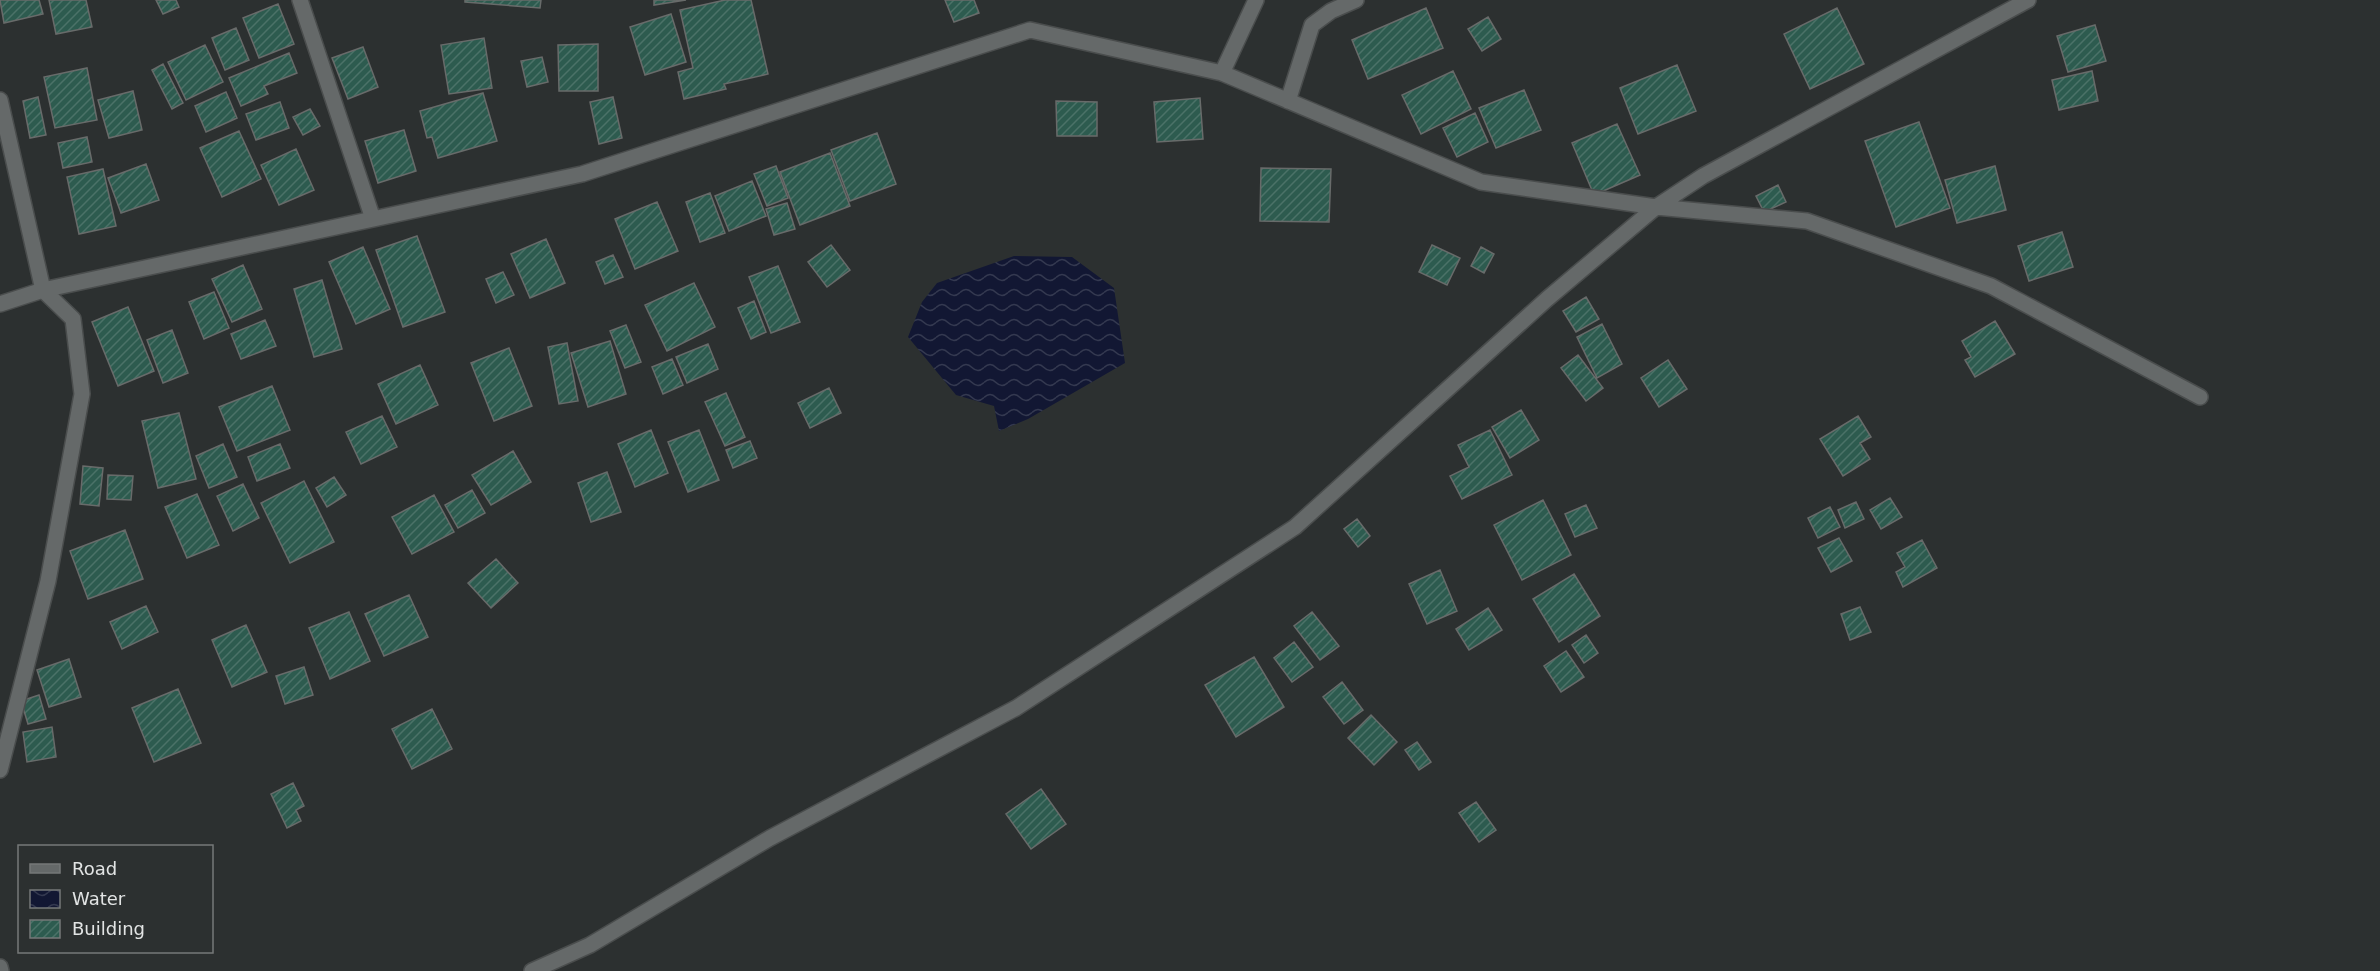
<svg xmlns="http://www.w3.org/2000/svg" width="2380" height="971" viewBox="0 0 2380 971" font-family="'DejaVu Sans',sans-serif">
<style>
.water{fill:url(#water-waves)}
.building{fill:url(#building-hatch);stroke:#686b6a;stroke-width:1.5}
.lines{fill:none;stroke-linecap:round;stroke-linejoin:round}
.minor-casing{stroke:#4a4d4d;stroke-width:18}
.minor{stroke:#656969;stroke-width:15}
</style>
<defs>
<pattern id="water-waves" width="16" height="10" patternUnits="userSpaceOnUse" patternTransform="scale(1.5)"><rect width="16" height="10" fill="#121733"/><path d="M0 5q4-4 8 0t8 0" fill="none" stroke="#343950"/></pattern>
<pattern id="building-hatch" width="6" height="6" patternUnits="userSpaceOnUse" patternTransform="scale(1.5)"><rect width="6" height="6" fill="#2d5b4f"/><path d="M-1 1l2-2M0 6l6-6M5 7l2-2" fill="none" stroke="#4b7268"/></pattern>
</defs>
<rect width="100%" height="100%" fill="#2c3030"/>
<path class="water" d="M1014,256L1072,257L1114,288L1125,363L1028,419L999,431L994,406L956,395L908,337L922,302L937,283Z"/>
<path class="building" d="M0,0H39L43,14L4,23Z
M49,0H86L92,27L56,34Z
M156,0H176L179,7L163,14Z
M465,0H541L540,8L465,2Z
M654,0H686L654,5Z
M725,0H751L768,74L724,84L726,89L684,99L678,72L693,68L680,10Z
M945,0H974L979,13L954,22Z
M278,4L294,44L259,58L243,18Z
M1426,8L1443,48L1368,79L1352,40Z
M1837,8L1864,64L1810,89L1784,34Z
M671,14L686,62L645,75L630,27Z
M1488,17L1501,39L1482,51L1468,29Z
M2095,25L2106,61L2068,72L2057,36Z
M236,28L249,60L225,70L212,38Z
M484,38L492,88L449,94L441,45Z
M598,44V91H559L558,45Z
M205,45L223,82L186,100L168,62Z
M363,47L378,87L348,99L332,58Z
M289,53L297,73L264,86L268,94L241,106L229,78Z
M542,57L548,82L527,87L521,61Z
M163,64L183,103L172,109L152,70Z
M1677,65L1696,111L1638,134L1620,88Z
M87,68L97,120L55,128L44,77Z
M1453,71L1471,109L1421,134L1402,95Z
M2092,71L2098,101L2059,110L2052,80Z
M1524,90L1541,130L1496,148L1479,108Z
M133,91L142,130L109,138L98,100Z
M226,92L237,118L206,132L195,106Z
M483,93L497,141L438,158L432,137L427,138L420,111Z
M38,97L46,135L30,138L23,101Z
M613,97L622,138L599,144L590,102Z
M1200,98L1203,139L1157,142L1154,102Z
M1056,101L1097,102V136H1057Z
M280,102L289,128L256,140L246,114Z
M310,109L320,126L303,135L293,117Z
M1475,113L1488,142L1457,157L1443,128Z
M1919,122L1950,208L1896,227L1865,141Z
M1617,124L1640,175L1594,195L1572,143Z
M404,130L416,171L378,183L365,141Z
M239,131L261,179L222,197L200,148Z
M877,133L896,184L850,201L831,150Z
M87,137L92,162L63,168L58,143Z
M296,149L314,190L279,205L261,165Z
M830,153L850,206L800,225L780,172Z
M146,164L159,200L121,213L108,178Z
M776,166L788,198L767,206L754,174Z
M1995,166L2006,210L1957,223L1945,180Z
M1261,168L1331,169L1329,222L1260,221Z
M103,169L116,226L79,234L67,177Z
M752,181L766,216L729,231L715,196Z
M1778,185L1786,202L1764,212L1756,196Z
M710,193L725,233L700,242L686,202Z
M657,202L678,251L635,269L615,219Z
M787,203L795,229L774,235L766,209Z
M2062,232L2073,267L2029,281L2018,246Z
M417,236L445,312L403,327L376,250Z
M546,239L565,283L530,298L511,254Z
M831,245L850,270L827,287L808,262Z
M1432,245L1460,258L1447,285L1419,272Z
M363,247L390,309L356,324L329,262Z
M1481,247L1494,254L1484,273L1471,266Z
M613,255L623,277L605,284L596,262Z
M243,265L262,309L232,322L212,279Z
M778,266L800,322L771,333L749,277Z
M503,272L514,295L496,303L486,279Z
M322,280L342,349L314,357L294,289Z
M694,283L715,327L667,351L645,305Z
M214,292L229,328L204,339L189,302Z
M1586,297L1599,319L1576,332L1563,311Z
M754,301L766,332L751,339L738,308Z
M128,307L154,371L118,386L92,322Z
M265,320L276,346L241,359L231,334Z
M1995,321L2015,354L1975,377L1965,360L1971,357L1962,341Z
M1602,324L1622,364L1597,378L1577,337Z
M626,325L641,362L625,368L610,331Z
M172,330L188,373L163,383L147,340Z
M610,341L626,394L588,407L571,353Z
M567,343L578,401L559,404L548,347Z
M708,344L718,369L687,383L676,357Z
M509,348L532,406L494,421L471,363Z
M1578,355L1603,388L1586,401L1561,368Z
M672,359L683,385L663,394L652,367Z
M1668,360L1687,389L1659,407L1641,378Z
M420,365L438,405L396,424L378,384Z
M272,386L290,430L237,451L219,407Z
M829,388L841,413L810,428L798,403Z
M726,393L745,437L725,446L705,402Z
M1521,410L1539,440L1510,458L1492,427Z
M179,413L196,479L158,488L142,421Z
M382,416L397,447L361,464L346,432Z
M1858,416L1871,437L1860,443L1870,459L1843,476L1820,439Z
M651,430L668,473L635,487L618,444Z
M699,430L719,480L688,492L668,442Z
M1490,430L1512,475L1462,499L1450,476L1469,467L1458,445Z
M750,441L757,458L733,468L726,450Z
M223,444L237,477L209,488L196,456Z
M280,444L290,468L257,481L248,457Z
M513,451L531,482L491,505L472,475Z
M83,466L103,468L99,506L80,504Z
M607,472L621,512L591,522L578,483Z
M108,475L133,476L131,500L107,499Z
M334,477L346,495L327,507L316,488Z
M304,481L334,542L290,563L261,503Z
M243,484L259,518L233,531L217,496Z
M472,490L485,513L458,528L445,505Z
M197,494L219,545L187,558L165,507Z
M434,495L454,532L412,554L392,517Z
M1890,498L1902,517L1881,529L1870,510Z
M1543,500L1571,555L1522,580L1494,525Z
M1856,502L1864,519L1845,528L1838,510Z
M1586,505L1597,528L1575,537L1565,514Z
M1830,507L1840,527L1818,538L1808,518Z
M1357,519L1370,536L1358,547L1344,529Z
M125,530L143,579L88,599L70,551Z
M1839,538L1852,561L1831,572L1818,548Z
M1922,540L1937,568L1903,587L1896,572L1905,567L1897,553Z
M496,559L518,583L491,608L468,583Z
M1440,570L1457,611L1427,624L1409,584Z
M1574,574L1600,616L1559,642L1533,599Z
M409,595L428,637L384,656L365,614Z
M146,606L158,632L122,649L110,622Z
M1860,607L1871,632L1850,640L1841,614Z
M1488,608L1502,630L1469,650L1456,629Z
M349,612L370,661L330,679L309,628Z
M1312,612L1339,646L1320,660L1294,626Z
M246,625L267,672L232,687L212,640Z
M1586,635L1598,653L1584,663L1572,645Z
M1294,642L1313,667L1292,682L1274,658Z
M1566,651L1584,677L1561,692L1544,666Z
M1254,657L1284,707L1236,737L1205,685Z
M69,659L81,697L49,707L37,670Z
M304,667L313,695L285,704L276,676Z
M1342,682L1363,710L1344,724L1323,697Z
M178,689L201,743L154,762L132,708Z
M39,695L46,719L28,724L21,701Z
M432,709L452,749L412,769L392,729Z
M1371,715L1397,742L1374,765L1348,738Z
M52,727L56,757L27,762L23,732Z
M1417,742L1431,762L1419,770L1405,750Z
M293,783L304,806L296,810L301,821L287,828L271,794Z
M1041,789L1066,824L1031,849L1006,814Z
M1476,802L1496,830L1479,842L1459,813Z"/>
<g class="lines">
<defs>
<path id="minor" d="M300,0L373,219
M1222,73L1256,0
M0,100L43,290L73,319L82,394L48,581L0,770
M1288,101L1312,25L1331,11L1356,0
M0,304L43,290L582,174L1030,30L1222,73L1481,182L1656,207L1807,221L1991,286L2200,397
M0,967L1,971
M532,971L590,945L770,838L1016,708L1295,527L1547,299L1656,207L1703,176L2028,0"/>
</defs>
<use href="#minor" class="minor-casing"/>
<use href="#minor" class="minor"/>
</g>
<rect x="18" y="845" width="195" height="108" fill="#2c3030" stroke="#757878" stroke-width="1.5"/>
<rect x="30" y="864" width="30" height="9" fill="#656969" stroke="#757878" stroke-width="1.5"/>
<text x="72" y="875" font-size="18" fill="#e2e4e4">Road</text>
<rect x="30" y="890" width="30" height="18" fill="url(#water-waves)" stroke="#757878" stroke-width="1.5"/>
<text x="72" y="905" font-size="18" fill="#e2e4e4">Water</text>
<rect x="30" y="920" width="30" height="18" fill="url(#building-hatch)" stroke="#757878" stroke-width="1.5"/>
<text x="72" y="935" font-size="18" fill="#e2e4e4">Building</text>
</svg>
